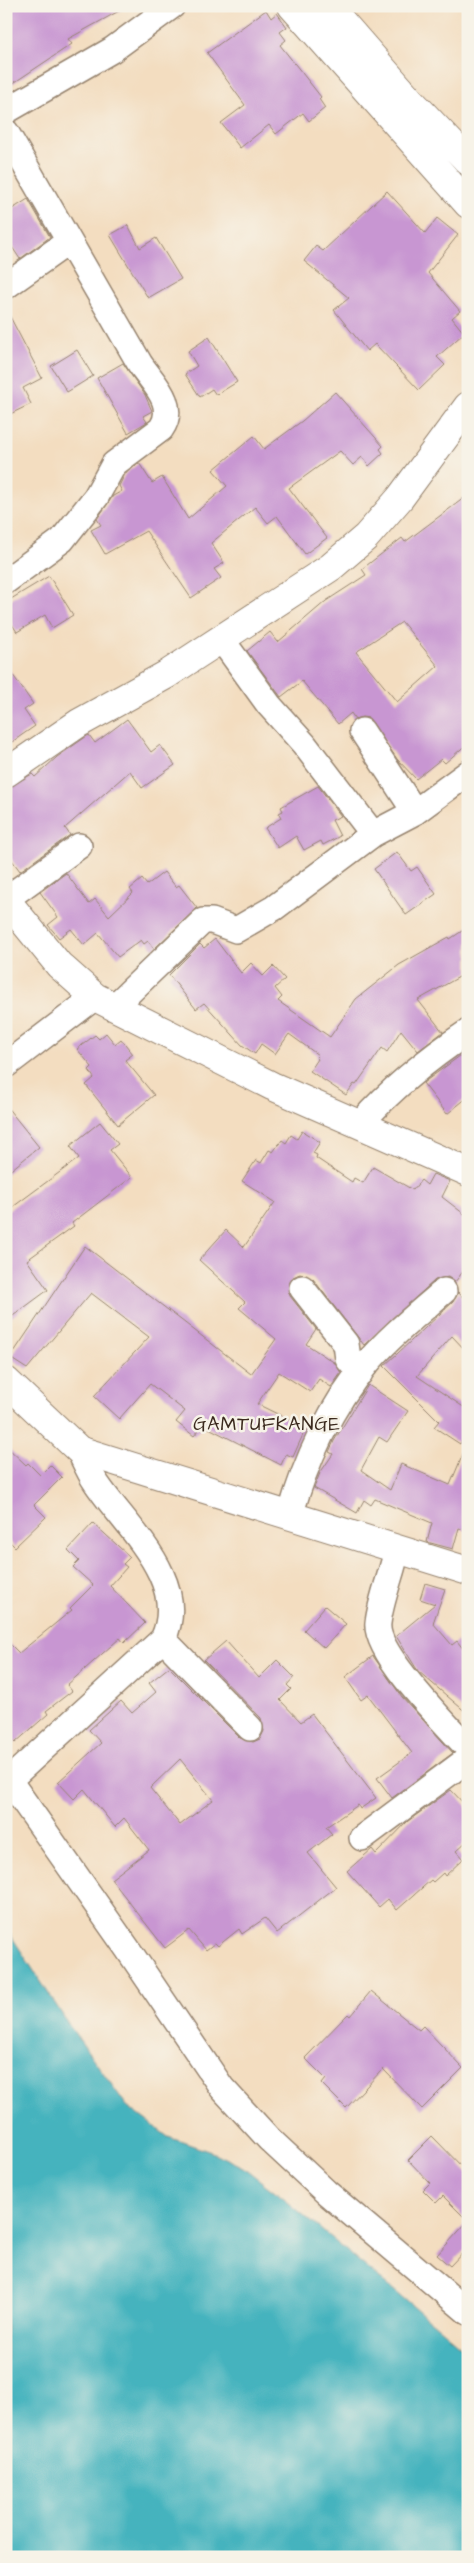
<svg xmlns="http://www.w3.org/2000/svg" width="474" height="2563" viewBox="0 0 474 2563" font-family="'Architects Daughter',sans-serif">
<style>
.water{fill:#44b3be;stroke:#406e6e}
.building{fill:#c896d2;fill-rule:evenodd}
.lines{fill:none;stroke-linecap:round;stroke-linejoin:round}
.street-casing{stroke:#97846f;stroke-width:28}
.secondary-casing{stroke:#97846f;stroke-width:30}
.highway-casing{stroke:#97846f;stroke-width:30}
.street{stroke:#fff;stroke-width:25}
.secondary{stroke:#fff;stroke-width:28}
.highway{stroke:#fff;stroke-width:28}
.labels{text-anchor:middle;stroke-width:5;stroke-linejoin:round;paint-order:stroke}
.quarter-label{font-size:19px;letter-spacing:1px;fill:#3b2a1e;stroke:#f7f3e8}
</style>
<rect width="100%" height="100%" fill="#f7f3e8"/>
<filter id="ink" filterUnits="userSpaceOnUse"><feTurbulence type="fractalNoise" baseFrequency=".02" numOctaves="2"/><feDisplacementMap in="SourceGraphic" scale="10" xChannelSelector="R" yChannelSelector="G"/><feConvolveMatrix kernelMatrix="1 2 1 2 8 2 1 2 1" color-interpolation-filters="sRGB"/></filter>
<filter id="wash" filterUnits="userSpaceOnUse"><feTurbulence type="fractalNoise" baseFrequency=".0096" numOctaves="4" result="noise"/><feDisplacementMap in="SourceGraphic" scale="20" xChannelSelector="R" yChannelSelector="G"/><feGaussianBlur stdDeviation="1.12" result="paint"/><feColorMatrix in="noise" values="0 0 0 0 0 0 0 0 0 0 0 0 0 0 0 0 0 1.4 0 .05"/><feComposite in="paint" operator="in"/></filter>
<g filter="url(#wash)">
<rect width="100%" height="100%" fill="#f3ddc0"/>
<path class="water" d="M6,1928L71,2028L127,2106L168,2137L214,2153L243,2167L289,2203L468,2352V2557H6Z"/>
<g id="blocks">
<path class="building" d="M6,6H128L68,39L72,44L6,88Z
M266,10L271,18L277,13L287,27L280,32L286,40L280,45L321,97L319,99L325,108L309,121L303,113L276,134L269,125L240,148L221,123L245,105L207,53Z
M387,191L425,233L437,218L458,235L428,273L460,311L452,318L464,333L437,357L445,365L419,390L375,344L367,351L334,310L349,298L304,261L316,246L323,251Z
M28,199L50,237L20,259L6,238V213Z
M128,225L140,248L156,238L181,279L148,298L110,235Z
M6,309L42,378L23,388L31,404L6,416Z
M209,337L237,382L216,395L212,389L200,397L185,374L197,366L188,351Z
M77,350L93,376L67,392L51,366Z
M123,363L145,395L152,411L143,416L147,422L128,433L97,378Z
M335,392L383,446L380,449L383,453L369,466L362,457L353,465L340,451L289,488L327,538L305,554L277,516L268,523L255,507L211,543L224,563L214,569L221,578L191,598L146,531L105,554L91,530L101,525L97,519L113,496L122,491L119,486L125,474L139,463L152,483L162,477L188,519L227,486L213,470L254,436L264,449L302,421Z
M468,495V743L445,763L441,759L416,779L397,759L369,718L362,717L355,719L351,713L338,724L302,681L281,697L247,651L270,632L278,642L326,601L366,575L362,569L402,538L405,542ZM402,622L438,666L397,702L356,652Z
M49,576L73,615L52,628L45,615L17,632L6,615V602Z
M6,665L33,704L24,710L35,726L6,746Z
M127,719L151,752L160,745L175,765L142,788L130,771L65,828L70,835L20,871L6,852V789L32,774L35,777L57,757L87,736L89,735L95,743Z
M318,786L341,816L332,820L340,836L323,845L321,841L304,850L296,836L278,848L265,828L281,818L279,813L283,811L281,807Z
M397,852L411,871L417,867L436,894L406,915L374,869Z
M164,872L176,887L179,885L197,908L154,949L148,941L144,944L141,940L118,957L98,933L84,945L71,929L59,938L48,925L58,917L40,892L66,873L89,904L95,899L109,916L133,893L130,889L142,879L147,885Z
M468,927V972L418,1000L443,1032L418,1051L401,1030L387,1052L382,1048L356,1085L354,1084L346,1095L310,1071L318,1059L316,1057L318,1055L289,1034L275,1054L261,1044L255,1054L242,1045L204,1003L196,1009L169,975L200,944L204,948L215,939L241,973L251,963L263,976L273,966L285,979L275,988L282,997L278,1001L330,1037L356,999L399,965L449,937L450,939Z
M106,1033L115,1044L121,1039L133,1054L125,1060L154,1095L118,1125L86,1085L94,1078L89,1070L92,1067L77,1049L95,1035L99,1039Z
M468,1050V1097L447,1114L423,1083Z
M6,1106L39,1147L6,1174Z
M100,1122L118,1144L110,1150L132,1177L72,1223L74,1226L27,1260L48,1290L6,1321V1212L79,1158L70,1146Z
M302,1131L320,1142L313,1153L317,1155L316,1158L352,1182L354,1178L363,1183L373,1167L413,1190L421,1180L427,1185L433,1174L450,1181L442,1197L468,1217V1265L455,1282L448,1277L435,1280L364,1345L313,1279L300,1274L293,1277L288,1290L290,1296L316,1329L306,1344L335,1363L341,1373L331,1387L319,1379L310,1392L279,1372L257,1404L306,1428L293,1457L286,1454L281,1465L203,1425L194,1436L176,1422L185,1411L150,1384L119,1419L94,1396L149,1337L91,1293L27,1369L10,1358L85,1246L251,1374L276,1339L239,1308L245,1302L199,1260L226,1230L244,1247L275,1202L242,1181L256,1160L261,1163L269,1150L273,1152L282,1140L286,1143L291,1135L297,1139Z
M458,1292L468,1303V1353L452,1336L417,1376L468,1410V1432L460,1444L434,1427L439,1421L384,1366L453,1302Z
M368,1385L408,1411L387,1442L379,1437L361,1470L390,1490L401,1464L450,1485L468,1442V1532L459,1528L453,1549L427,1542L432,1523L375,1499L371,1505L364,1500L357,1513L314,1488L320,1473L333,1454L329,1452L334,1441Z
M6,1446L26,1465L28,1463L40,1475L50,1465L62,1477L34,1505L46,1517L15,1547L6,1538Z
M93,1523L130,1557L123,1564L127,1567L110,1586L145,1623L124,1643L120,1638L67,1685L72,1691L46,1711L48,1714L15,1743L6,1733V1640L19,1653L72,1610L70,1608L93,1585L73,1567L79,1561L68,1550Z
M425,1583L445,1589L433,1623L452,1645L457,1641L468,1655V1714L418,1671L396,1636L435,1604L420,1599Z
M325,1606L346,1624L324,1648L304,1630Z
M226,1641L259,1678L277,1660L294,1677L287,1685L291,1689L280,1700L301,1722L312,1714L376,1798L360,1809L358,1805L326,1827L332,1834L308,1853L336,1887L277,1933L265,1918L242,1934L239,1929L218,1946L215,1943L206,1950L189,1930L165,1948L111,1879L149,1850L124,1818L115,1827L84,1789L74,1799L58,1782L101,1743L89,1730L121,1701L132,1713L156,1692L149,1683L169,1667L240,1738L253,1742L260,1739L264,1731L261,1718L204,1660ZM180,1759L213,1800L180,1825L150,1788Z
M373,1656L402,1697L453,1753L392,1798L377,1778L412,1753L368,1695L361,1700L345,1677Z
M451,1790L468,1808V1840L456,1851L463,1859L445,1876L443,1873L433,1882L431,1880L397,1910L388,1899L379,1907L347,1871L372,1849L376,1854L408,1821Z
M371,1991L419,2030L423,2026L463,2068L422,2109L383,2069L346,2108L322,2084L326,2079L305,2058L348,2014L350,2016Z
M432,2136L468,2173V2247L450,2266L437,2255L468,2221L443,2196L436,2203L423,2190L430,2183L408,2160Z"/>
</g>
</g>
<g filter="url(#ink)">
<use href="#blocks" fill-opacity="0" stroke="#97846f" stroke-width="1"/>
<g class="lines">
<defs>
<path id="street" d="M6,111L112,50L172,6
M6,132L140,364C153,383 178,405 161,429L114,464L96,497L62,540L6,581
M6,286L68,242
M222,640L269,705L304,744L373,834
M362,731L415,812
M6,899L79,846
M115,1006L203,921H212L236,930L274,908L373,834L415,812L468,773
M6,1065L95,997
M360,1124C391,1089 429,1058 468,1032
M302,1288L346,1344L348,1359L360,1373
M290,1516C305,1462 331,1405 368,1362C390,1336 418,1314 444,1291
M397,1549C392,1574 381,1598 378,1623C374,1653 447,1725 468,1748
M163,1639L250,1728
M6,1776L127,1948L222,2088L269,2139L326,2192L468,2312
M9,1780L163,1639C191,1580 124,1526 95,1481C89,1472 84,1460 79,1450
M362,1838L468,1759"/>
<path id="secondary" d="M292,6L468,204
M328,6L410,100L468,161
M6,773L79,723L166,675L331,567L366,537L400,498L468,406
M6,900L59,965L95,997L272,1086L468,1172"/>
<path id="highway" d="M6,1381L79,1450L468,1571"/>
</defs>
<use href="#street" class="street-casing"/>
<use href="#secondary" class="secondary-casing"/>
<use href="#highway" class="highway-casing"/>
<use href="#street" class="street"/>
<use href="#secondary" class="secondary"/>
<use href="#highway" class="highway"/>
</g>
</g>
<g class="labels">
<g class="quarter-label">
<text x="267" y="1430">GAMTUFKANGE</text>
</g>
</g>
<rect width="474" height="2563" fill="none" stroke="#f7f3e8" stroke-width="25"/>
</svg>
